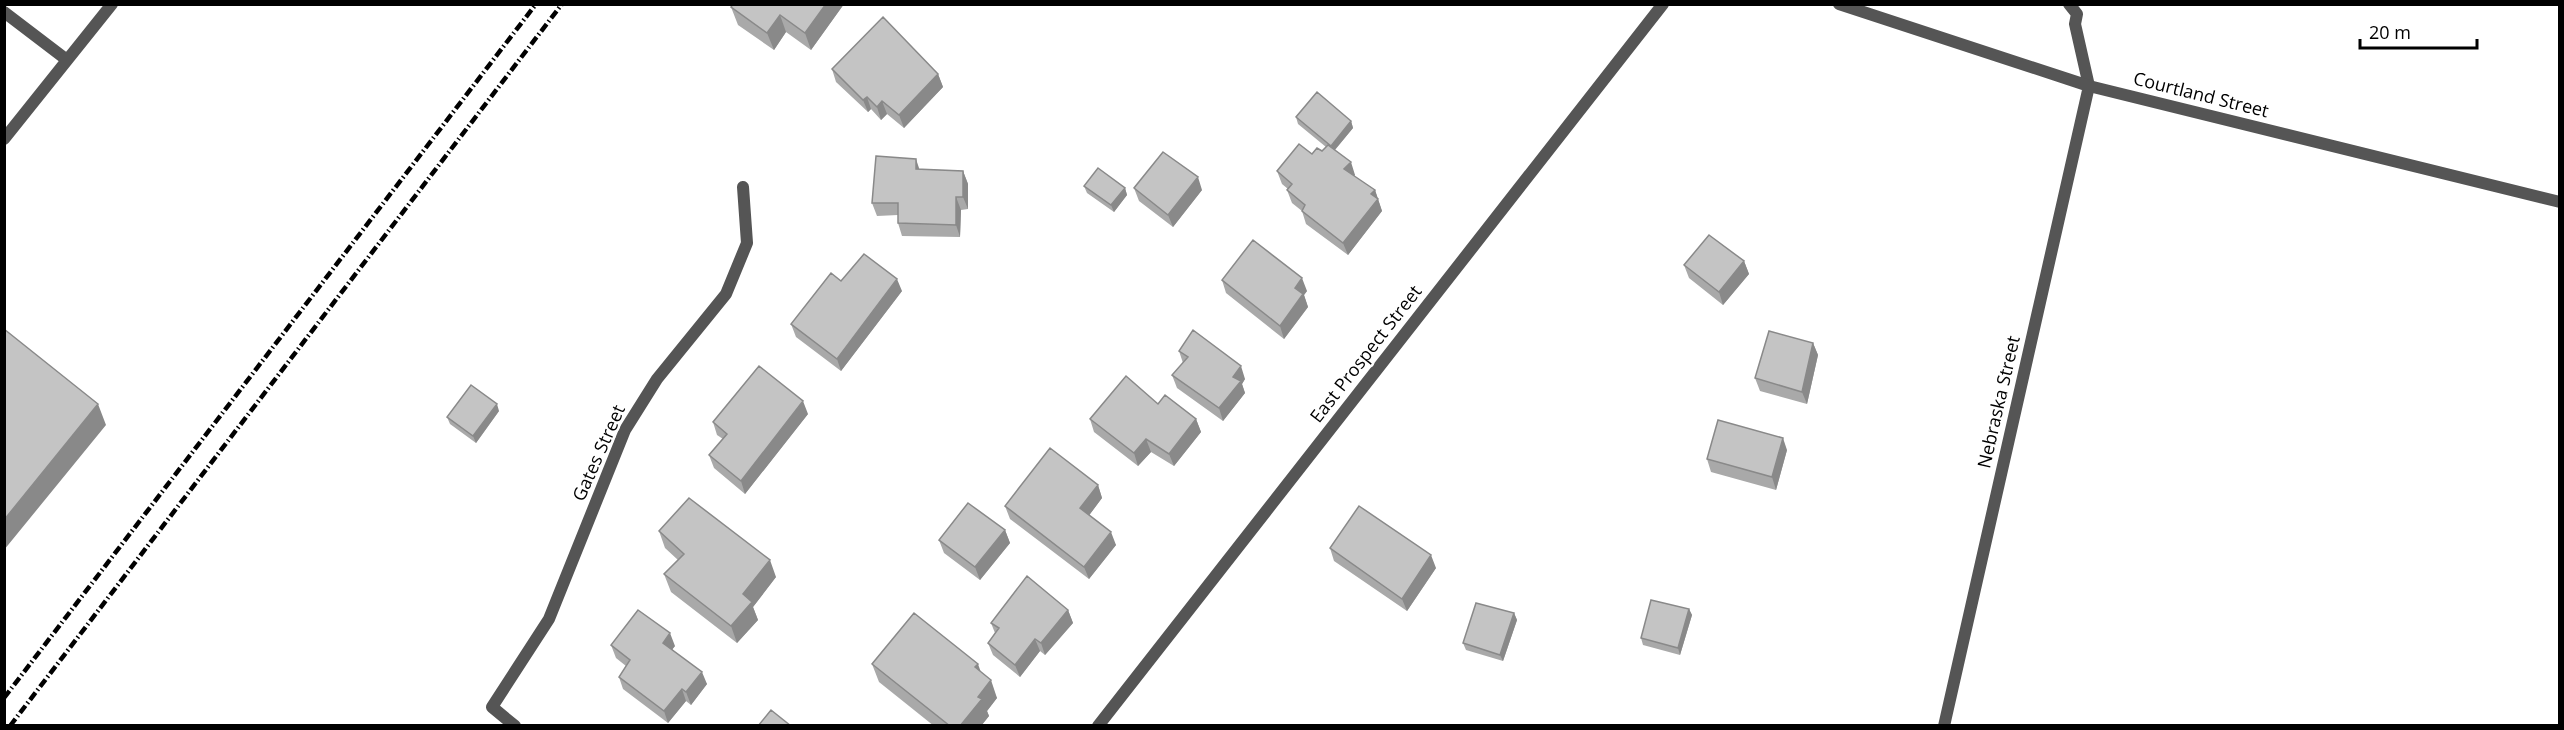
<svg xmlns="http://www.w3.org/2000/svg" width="2564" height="730" viewBox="0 0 2564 730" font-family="'Open Sans',sans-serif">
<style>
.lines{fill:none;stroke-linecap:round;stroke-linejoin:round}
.service{stroke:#555;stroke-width:12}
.minor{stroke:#555;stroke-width:12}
.rail{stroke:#000;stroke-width:4.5;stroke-dasharray:9 3 1.5 3;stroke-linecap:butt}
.wall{fill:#a9a9a9}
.shaded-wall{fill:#898989}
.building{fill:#c4c4c4;stroke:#898989;stroke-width:1.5}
.labels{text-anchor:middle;stroke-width:5;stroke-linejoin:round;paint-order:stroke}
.street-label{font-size:18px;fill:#000;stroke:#fff}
</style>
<rect width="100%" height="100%" fill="#fff"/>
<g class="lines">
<path class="service" d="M2069,4L2077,14L2075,24L2089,86"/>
<path class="minor" d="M1839,4L2089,86L2560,202
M4,12L67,60
M4,139L112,4
M515,726L492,707L549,619L625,430L657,379L726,294L747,243L743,187
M1098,726L1663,4
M1944,726L2089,86"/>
<path class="rail" d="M4,698L536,4
M10,726L562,4"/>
</g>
<path class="wall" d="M733,4H844L811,50L786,32L774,50L738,25L731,7Z
M832,69L938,74L943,87L904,128L887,114L881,120L871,109L868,112L836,82Z
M1296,117L1351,121L1353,128L1335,150L1355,175L1354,176L1375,190L1382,211L1348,255L1306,224L1302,211L1292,203L1287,190L1288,189L1282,184L1277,171L1312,154L1322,151L1326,147L1298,124Z
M920,169L963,171L968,184V209L961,210L960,237L902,236L898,223V215L877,216L872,203Z
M1084,186L1125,188L1127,195L1114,212L1087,193Z
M1134,188L1202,190L1173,227L1139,201Z
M1744,261L1749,274L1723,305L1689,278L1684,265Z
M1222,280L1307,291L1304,295L1308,307L1284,339L1226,293Z
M841,281L902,291L841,371L796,337L791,324Z
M1813,343L1818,355L1807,404L1760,391L1755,378Z
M1179,351L1245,379L1242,384L1245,393L1223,421L1177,388L1172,375L1183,363Z
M1158,404L1196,419L1201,432L1174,466L1151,452L1138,466L1094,432L1090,419Z
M499,411L476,443L450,424L447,417Z
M808,414L745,494L714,468L709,455L723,439L717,435L713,422Z
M1787,450L1776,490L1711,472L1707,459Z
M1098,485L1102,498L1089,515L1116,545L1089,579L1010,519L1005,506Z
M1005,530L1010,543L980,580L944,553L939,540Z
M659,531L776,577L753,607L758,620L737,643L671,592L664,574L678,560L665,548Z
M1330,548L1436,568L1407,611L1334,561Z
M1689,609L1692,615L1680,655L1643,645L1641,638Z
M1068,610L1073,623L1045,655L1040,651L1020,677L993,655L988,643L995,633L991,623Z
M1514,613L1517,620L1503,661L1466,650L1463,643Z
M611,645L675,646L672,649L707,684L691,705L686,701L668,723L623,689L619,677L626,666L616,658Z
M872,664L981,672L997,698L987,711L989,716L981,726H934L879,682Z"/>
<path class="shaded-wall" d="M826,4H844L811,50L805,33Z
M780,15L786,32L774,50L767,33Z
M938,74L943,87L904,128L899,115Z
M867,97L871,109L868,112L863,100Z
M882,101L887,114L881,120L877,107Z
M1351,121L1353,128L1333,152L1331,146Z
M916,159L920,171L916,169Z
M1351,162L1355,175L1349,182L1344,169Z
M963,171L968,184V209L963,197Z
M1198,177L1202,190L1173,227L1168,215Z
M1125,188L1127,195L1114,212L1111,205Z
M1375,190L1382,211L1348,255L1343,243L1371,194Z
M956,197L961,210L960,237L956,225Z
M1744,261L1749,274L1723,305L1719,292Z
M1302,278L1307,291L1304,295L1308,307L1284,339L1280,326L1295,288Z
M897,279L902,291L841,371L837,359Z
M1813,343L1818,355L1807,404L1802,392Z
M1241,366L1245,379L1242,384L1245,393L1223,421L1219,408L1233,377Z
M803,401L808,414L745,494L741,481Z
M98,404L106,425L4,550V520Z
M497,404L499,411L476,443L473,436Z
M1196,419L1201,432L1174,466L1169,454Z
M1783,438L1787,450L1776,490L1772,477Z
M1146,439L1151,452L1138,466L1134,453Z
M1098,485L1102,498L1085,521L1080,508Z
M1005,530L1010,543L980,580L975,567Z
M1111,532L1116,545L1089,579L1084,567Z
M1431,555L1436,568L1407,611L1402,599Z
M770,560L776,577L753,607L758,620L737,643L731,626L743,594Z
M1689,609L1692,615L1680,655L1678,648Z
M1068,610L1073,623L1045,655L1041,643Z
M1514,613L1517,620L1503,661L1500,655Z
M670,633L675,646L668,655L663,643Z
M1035,639L1040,651L1020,677L1015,665Z
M978,664L984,681L975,667Z
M702,672L707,684L691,705L686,692Z
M991,680L997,698L987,711L989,716L981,726H960L978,697Z
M682,689L686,701L668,723L664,711Z"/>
<path class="building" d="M733,4H826L805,33L780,15L767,33L731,7Z
M883,17L938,74L899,115L882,101L877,107L867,97L863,100L832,69Z
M1317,92L1351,121L1331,146L1296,117Z
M1299,144L1312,154L1317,148L1322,151L1328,145L1351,162L1344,169L1375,190L1371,194L1378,199L1343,243L1302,211L1305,205L1287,190L1292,184L1277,171Z
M1163,152L1198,177L1168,215L1134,188Z
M876,156L916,159V169L963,171V197H956V225L898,223V203H872Z
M1098,168L1125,188L1111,205L1084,186Z
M1709,235L1744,261L1719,292L1684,265Z
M1253,240L1302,278L1295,288L1303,294L1280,326L1222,280Z
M864,254L897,279L837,359L791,324L831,273L841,281Z
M4,329L98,404L4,520Z
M1193,330L1241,366L1233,377L1241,381L1219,408L1172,375L1188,357L1179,351Z
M1769,331L1813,343L1802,392L1755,378Z
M759,366L803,401L741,481L709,455L727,434L713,422Z
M1126,376L1158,404L1165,395L1196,419L1169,454L1146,439L1134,453L1090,419Z
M471,385L497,404L473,436L447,417Z
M1718,420L1783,438L1772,477L1707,459Z
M1050,448L1098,485L1080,508L1111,532L1084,567L1005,506Z
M689,498L770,560L743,594L752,602L731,626L664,574L684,554L659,531Z
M968,503L1005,530L975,567L939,540Z
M1359,506L1431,555L1402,599L1330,548Z
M1027,576L1068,610L1041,643L1035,639L1015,665L988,643L999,628L991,623Z
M1651,600L1689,609L1678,648L1641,638Z
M1476,603L1514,613L1500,655L1463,643Z
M638,610L670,633L663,643L702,672L686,692L682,689L664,711L619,677L630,660L611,645Z
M914,613L978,664L975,667L991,680L978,697L982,699L960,726H950L872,664Z
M771,710L791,726H758Z"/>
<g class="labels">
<g class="street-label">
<text transform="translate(2201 95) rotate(14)" y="6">Courtland Street</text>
<text transform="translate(1366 354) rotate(-52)" y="6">East Prospect Street</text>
<text transform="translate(1999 402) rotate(-77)" y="6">Nebraska Street</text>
<text transform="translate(599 453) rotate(-66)" y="6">Gates Street</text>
</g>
</g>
<rect width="2564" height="730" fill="none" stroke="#000000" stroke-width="12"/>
<path d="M2360 39v9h117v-9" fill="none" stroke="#000000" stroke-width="3"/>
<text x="2369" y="39" font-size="18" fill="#000000" stroke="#ffffff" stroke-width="4.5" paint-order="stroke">20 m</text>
</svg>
